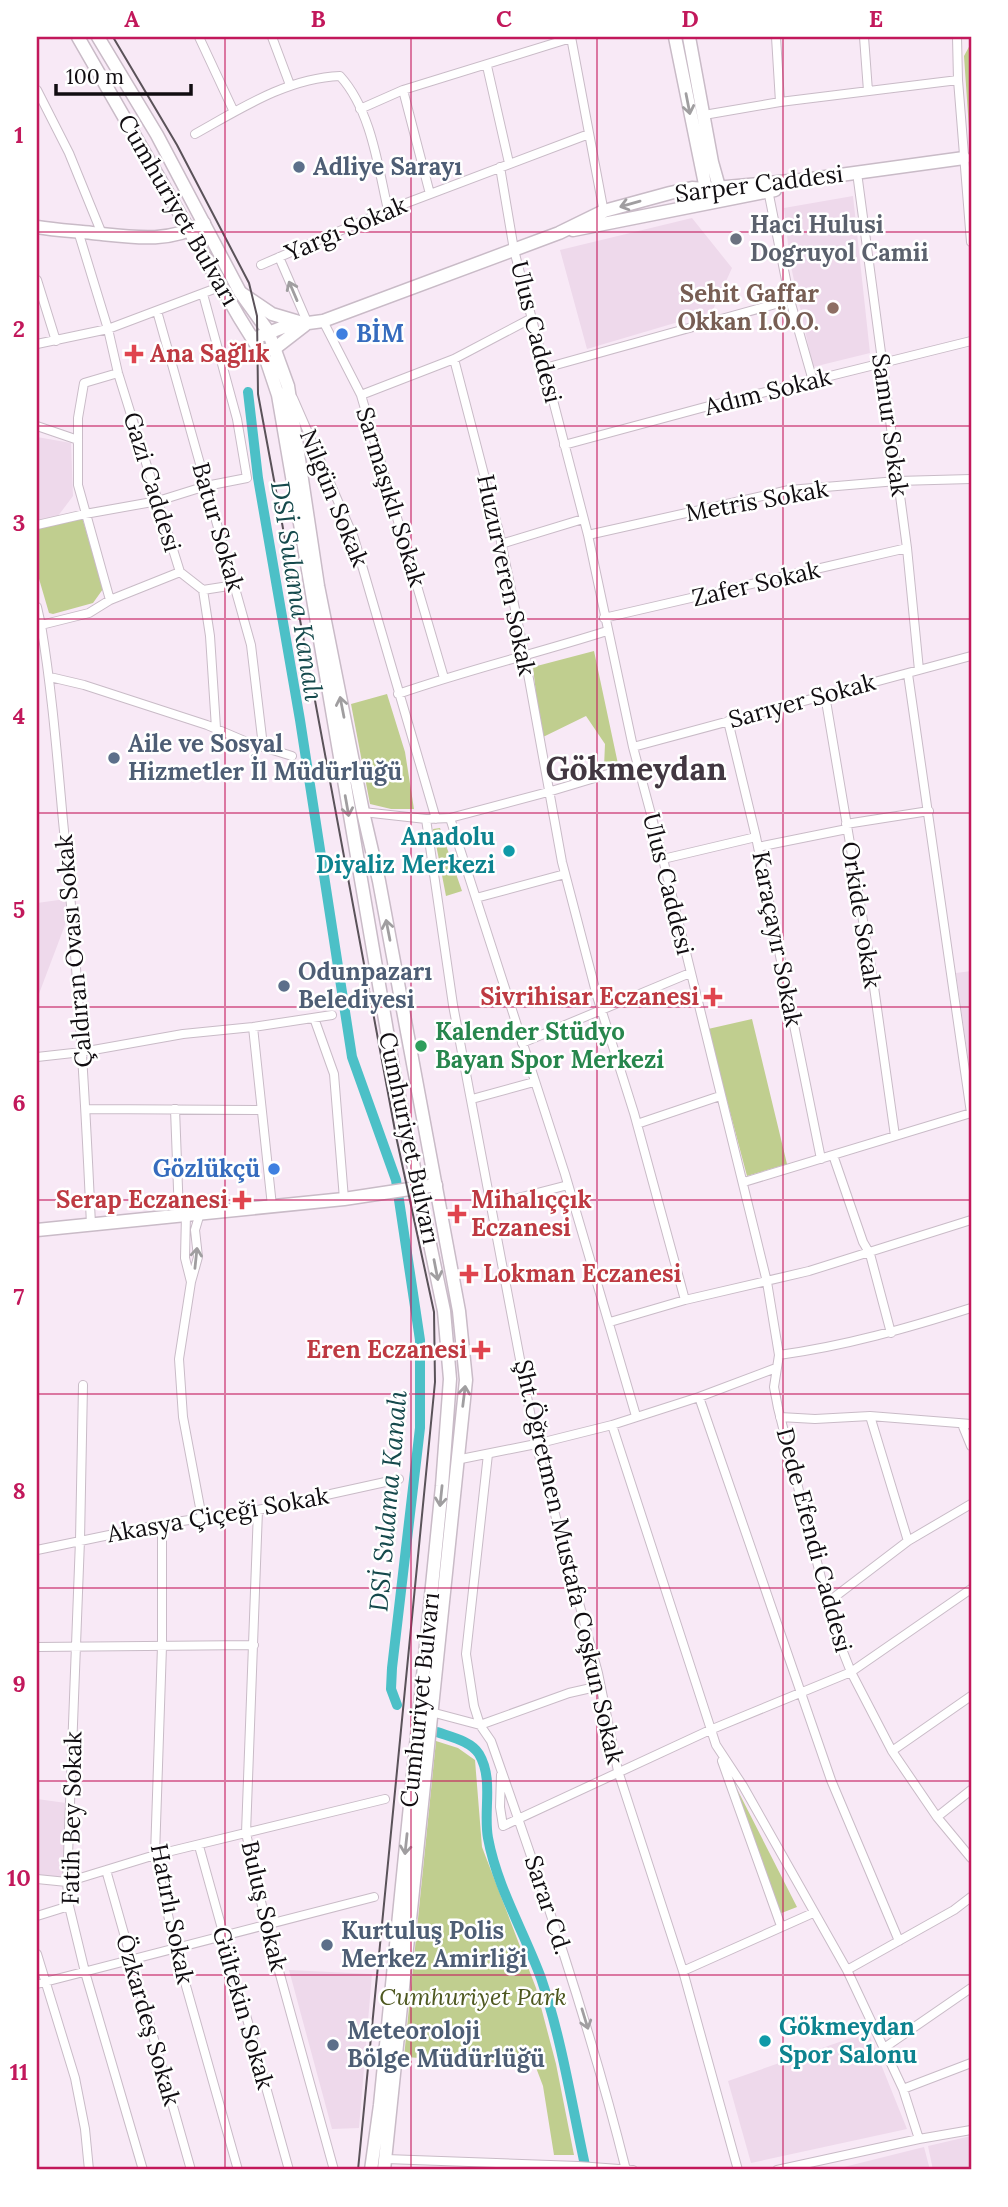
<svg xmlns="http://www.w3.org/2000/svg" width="1008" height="2207" viewBox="0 0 1008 2207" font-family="Lora,serif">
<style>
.built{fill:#eed9eb}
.green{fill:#c0ce8f}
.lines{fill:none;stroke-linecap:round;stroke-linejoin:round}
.canal{stroke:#4cc0c7;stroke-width:10}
.minor-casing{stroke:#c9bbc7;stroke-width:10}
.secondary-casing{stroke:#c9bbc7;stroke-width:15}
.primary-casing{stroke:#c9bbc7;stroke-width:15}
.minor{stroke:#fff;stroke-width:8}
.secondary{stroke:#fff;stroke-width:12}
.primary{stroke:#fff;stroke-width:12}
.tram{stroke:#5a5259;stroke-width:2}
.oneway{stroke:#a09ea0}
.grid{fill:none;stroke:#c2185b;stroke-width:2;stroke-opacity:0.55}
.service-dot{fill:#5c6f8a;stroke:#fff;stroke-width:2.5}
.worship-dot{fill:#6b7280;stroke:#fff;stroke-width:2.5}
.education-dot{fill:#8d6e63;stroke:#fff;stroke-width:2.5}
.shop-dot{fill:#3f7fe0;stroke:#fff;stroke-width:2.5}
.health-dot{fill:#e0444e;stroke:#fff;stroke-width:2.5}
.culture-dot{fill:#0f9aa8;stroke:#fff;stroke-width:2.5}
.leisure-dot{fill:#2e9e5b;stroke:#fff;stroke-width:2.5}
.labels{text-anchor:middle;stroke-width:5;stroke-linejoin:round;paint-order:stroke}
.service-label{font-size:24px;font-weight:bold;fill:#4e5e75;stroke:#fff;text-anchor:start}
.street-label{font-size:24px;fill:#110d11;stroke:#fff}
.worship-label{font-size:24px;font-weight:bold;fill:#5b616d;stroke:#fff;text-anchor:start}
.education-label{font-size:24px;font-weight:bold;fill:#785e54;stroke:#fff;text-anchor:end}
.shop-label{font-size:24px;font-weight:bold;fill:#366cbe;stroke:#fff;text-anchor:start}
.health-label{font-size:24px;font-weight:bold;fill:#be3a42;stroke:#fff;text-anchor:start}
.culture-label{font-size:24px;font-weight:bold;fill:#0d838f;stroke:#fff;text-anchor:end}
.leisure-label{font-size:24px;font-weight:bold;fill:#27864d;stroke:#fff;text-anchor:start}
.park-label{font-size:24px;font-style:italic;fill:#4e5820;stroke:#fff}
.water-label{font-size:26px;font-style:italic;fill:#15494c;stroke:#fff}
.district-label{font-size:32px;font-weight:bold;fill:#423741;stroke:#fff}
.neatline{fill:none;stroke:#c2185b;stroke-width:2.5}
.grid-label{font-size:23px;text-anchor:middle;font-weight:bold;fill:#c2185b}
</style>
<rect width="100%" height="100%" fill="#f8e9f6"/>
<path class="built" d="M853,196L870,353L813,367L790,262L784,208Z
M692,218L732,268L712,312L587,349L560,250Z
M37,437L71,443L73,496L58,516L37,520Z
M66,899L65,925L37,999V903Z
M971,971V1064H969L956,973Z
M37,1799L66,1803L63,1879L37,1877Z
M289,1970L372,1974L359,2128L332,2129Z
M868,2032L907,2129L751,2163L728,2081Z
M971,2136V2170H933L928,2146Z
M924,2147L930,2170H832Z"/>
<path class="green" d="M971,43V158L964,56Z
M82,517L103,589L93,603L53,614L49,613L37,572V528Z
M594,651L618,764L604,767L605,744L586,716L541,738L533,667Z
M387,694L405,752L414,809H391L370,804L351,704Z
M440,828L462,891L446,896L433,829Z
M752,1019L787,1164L747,1176L708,1029Z
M436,1741L458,1748L475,1760L482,1847L536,1988L556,2064L574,2155H554L543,2086L535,2065L404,2057Z
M737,1789L797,1907L779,1914L735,1790Z"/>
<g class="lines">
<path class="canal" d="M248,392L258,478L300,720L352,1057L396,1180L420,1340V1428L392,1668L391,1689L397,1705
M437,1732C451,1737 471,1741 479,1754C494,1779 483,1811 488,1838C497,1887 524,1932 541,1978C562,2040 572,2106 586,2170"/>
<defs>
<path id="minor" d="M199,37L234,112
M272,37L290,85
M571,37L604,213
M776,37L780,102
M864,37L868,91
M957,37L958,80L971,242
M487,66L509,163
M37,90L69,153L102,234
M403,90L430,194
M360,109L403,90L571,38
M704,115L780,102L958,80
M195,134C240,109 287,78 340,76C371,110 378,166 388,210
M500,167L514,250L588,535L633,747L663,859L767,1282L779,1355L774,1387L778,1408L834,1629L851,1672L892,1751L937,1817L971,1858
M858,180L907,548L919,670
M768,190L790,300L813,381
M78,231L108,329L118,373L180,572L203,590L210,636L216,728
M279,257L308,324
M261,265L388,210L589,134
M37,280L56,341
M157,311L251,645L263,746
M323,321L361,395L444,678
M37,344L108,329L222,286
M454,359L499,532L525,657L562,862L597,996L634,1113L685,1300
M545,368L790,300
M361,395L454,359L532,318
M293,398L354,538L436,819
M37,426L78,440
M564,445L705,407L971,341
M37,525L85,514L158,501L206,486L247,478L237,419L203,294
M588,535L789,490L897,481L971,479
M501,544L583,519
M203,590L235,585
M110,600L78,485V418L84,383L118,373
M37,607L41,625
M604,618L907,548
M908,674L971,1113
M50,677L84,685L207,725L247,742L292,756
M398,694C467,670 538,653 607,631
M825,695L873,980L895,1136
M728,721L756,837L821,1159
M633,747L971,656
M363,812L426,819L450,818L548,792L638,765
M450,818L565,1174L636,1416
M426,819L453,1005L536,1444L598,1673L618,1771L683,1971L738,2170
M846,824L929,811
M758,847L847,829
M663,859L756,837
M476,898L565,874
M314,1018L334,1074L344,1199
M253,1027L272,1206
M522,1043L690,973
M37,1057L82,1052L183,1034L253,1027L332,1015
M472,1099L534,1082
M86,1109L261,1110
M175,1109L179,1215
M637,1124L720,1096
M833,1155L863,1242L870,1254L891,1333
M744,1182L971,1113
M491,1205L568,1185
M186,1214L185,1258L191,1282L198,1257L195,1230L200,1213
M91,1225C85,1090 77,955 63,821C57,755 52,690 41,625L89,613L110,600L180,572
M191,1282L179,1359L183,1417L202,1518
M610,1322L685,1300L809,1271L971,1220
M779,1355C845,1346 908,1328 971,1308
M83,1385L80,1540L67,1882L69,1906L85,1972L143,2170
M699,1397L831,1780L899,1941
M870,1416L908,1541
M780,1417L815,1419L870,1416L971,1424
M962,1424L971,1446
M612,1425L716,1745L743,1786L847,1970L903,2089L919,2139
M488,1454L466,1654L474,1706L480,1725L491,1741C541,1883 590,2025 626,2170
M456,1460L536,1444L612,1425L699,1397L776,1368
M258,1510L246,1833L266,1924L334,2170
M162,1524V1646L155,1855L175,1947L238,2170
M37,1550L162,1524L258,1510L399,1479
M828,1602L908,1541L971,1504
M37,1647L254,1645
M431,1712L480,1725L569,1693L600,1686
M892,1751L971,1696
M722,1761L781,1926
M501,1775L500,1807L503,1826L710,1730L851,1672L971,1589
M937,1817L971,1790
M199,1846L289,2170
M106,1870L191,2170
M37,1879L67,1882L155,1855L385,1799
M37,1916L69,1906
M37,1954L75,2078L85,2129L89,2170
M847,1970L954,1910L971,1897
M683,1971L813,1913
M37,1984L374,1897
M884,2048L971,1988
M903,2089L971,2063
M386,2159L578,2166L633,2170
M777,2170L919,2139L971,2130"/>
<path id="secondary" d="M675,37L707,194
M689,37L712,162L721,194
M37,227C55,230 73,231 92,233C131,237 169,244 204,223
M573,230L775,190
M241,293L272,314L299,322
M253,339L286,326L323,321L559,233L604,211L670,193L692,188L705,189L811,179L964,158
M265,350L274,349L305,325
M37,1230L344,1199L436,1185"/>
<path id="primary" d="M78,37L239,317L267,362L278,395L394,1072L444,1311L450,1379L442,1486L380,2105L371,2170
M98,37L157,135L240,292L268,331L288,386L318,586L363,812L379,881L459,1311L466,1380L384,2170"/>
</defs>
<use href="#minor" class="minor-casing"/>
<use href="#secondary" class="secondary-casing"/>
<use href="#primary" class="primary-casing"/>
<use href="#minor" class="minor"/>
<use href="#secondary" class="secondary"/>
<use href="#primary" class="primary"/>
<path class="tram" d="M113,37L177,145L249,283L257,316L258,394L396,1136L434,1312L435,1382L358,2170"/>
</g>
<defs><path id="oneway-shaft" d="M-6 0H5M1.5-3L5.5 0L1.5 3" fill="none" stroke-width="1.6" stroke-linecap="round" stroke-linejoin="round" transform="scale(1.75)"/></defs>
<g class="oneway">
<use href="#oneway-shaft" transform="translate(688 104) rotate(79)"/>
<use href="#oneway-shaft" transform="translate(630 204) rotate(164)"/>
<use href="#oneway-shaft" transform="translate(293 291) rotate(-113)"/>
<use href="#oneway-shaft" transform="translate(342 707) rotate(-101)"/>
<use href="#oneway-shaft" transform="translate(347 806) rotate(80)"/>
<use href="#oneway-shaft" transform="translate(388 930) rotate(-101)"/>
<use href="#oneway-shaft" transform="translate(196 1258) rotate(-84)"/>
<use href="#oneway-shaft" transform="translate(436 1270) rotate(79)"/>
<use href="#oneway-shaft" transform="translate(464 1396) rotate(-83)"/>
<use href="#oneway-shaft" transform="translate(441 1496) rotate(96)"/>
<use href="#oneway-shaft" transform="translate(406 1844) rotate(96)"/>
<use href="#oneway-shaft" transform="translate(585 2019) rotate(73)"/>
</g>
<path class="grid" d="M225,37V2170M411,37V2170M597,37V2170M783,37V2170M37,232H971M37,426H971M37,619H971M37,813H971M37,1007H971M37,1200H971M37,1394H971M37,1588H971M37,1781H971M37,1975H971"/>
<g class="service-dot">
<circle cx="299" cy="167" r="7"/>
<circle cx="114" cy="758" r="7"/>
<circle cx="284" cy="986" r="7"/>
<circle cx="327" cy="1945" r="7"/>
<circle cx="333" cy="2045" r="7"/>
</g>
<circle class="worship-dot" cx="736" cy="239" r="7"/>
<circle class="education-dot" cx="833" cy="308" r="7"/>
<g class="shop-dot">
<circle cx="342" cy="334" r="7"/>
<circle cx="274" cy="1169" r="7"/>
</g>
<g class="health-dot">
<path d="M130.5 343.5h7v7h7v7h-7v7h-7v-7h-7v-7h7z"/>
<path d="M709.5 986.5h7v7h7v7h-7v7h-7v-7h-7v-7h7z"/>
<path d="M238.5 1189.5h7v7h7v7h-7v7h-7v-7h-7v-7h7z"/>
<path d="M453.5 1203.5h7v7h7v7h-7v7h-7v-7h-7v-7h7z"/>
<path d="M465.5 1263.5h7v7h7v7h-7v7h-7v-7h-7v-7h7z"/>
<path d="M477.5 1339.5h7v7h7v7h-7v7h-7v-7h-7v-7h7z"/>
</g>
<g class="culture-dot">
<circle cx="509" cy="851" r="7"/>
<circle cx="765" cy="2041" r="7"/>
</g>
<circle class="leisure-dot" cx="421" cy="1046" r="7"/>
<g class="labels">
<g class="service-label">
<text x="313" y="175">Adliye Sarayı</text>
<text x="128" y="752">Aile ve Sosyal<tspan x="128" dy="28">Hizmetler İl Müdürlüğü</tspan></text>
<text x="298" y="980">Odunpazarı<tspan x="298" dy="28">Belediyesi</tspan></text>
<text x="341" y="1939">Kurtuluş Polis<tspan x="341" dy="28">Merkez Amirliği</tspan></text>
<text x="347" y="2039">Meteoroloji<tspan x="347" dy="28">Bölge Müdürlüğü</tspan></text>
</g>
<g class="street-label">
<text transform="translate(759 184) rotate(-7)" y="8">Sarper Caddesi</text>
<text transform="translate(178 210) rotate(60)" y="8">Cumhuriyet Bulvarı</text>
<text transform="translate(346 229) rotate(-23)" y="8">Yargı Sokak</text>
<text transform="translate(536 332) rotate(76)" y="8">Ulus Caddesi</text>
<text transform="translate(768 392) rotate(-14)" y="8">Adım Sokak</text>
<text transform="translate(890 425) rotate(82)" y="8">Samur Sokak</text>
<text transform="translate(152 482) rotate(73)" y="8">Gazi Caddesi</text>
<text transform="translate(391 497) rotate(73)" y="8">Sarmaşıklı Sokak</text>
<text transform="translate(334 498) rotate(68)" y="8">Nilgün Sokak</text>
<text transform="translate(757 501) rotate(-10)" y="8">Metris Sokak</text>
<text transform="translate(218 527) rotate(74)" y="8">Batur Sokak</text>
<text transform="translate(506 575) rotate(78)" y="8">Huzurveren Sokak</text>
<text transform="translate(756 584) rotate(-13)" y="8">Zafer Sokak</text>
<text transform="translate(802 701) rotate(-15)" y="8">Sarıyer Sokak</text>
<text transform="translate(668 884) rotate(76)" y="8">Ulus Caddesi</text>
<text transform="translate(861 915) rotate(81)" y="8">Orkide Sokak</text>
<text transform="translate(777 939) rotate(79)" y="8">Karaçayır Sokak</text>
<text transform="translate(74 951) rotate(-95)" y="8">Çaldıran Ovası Sokak</text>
<text transform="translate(409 1138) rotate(78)" y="8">Cumhuriyet Bulvarı</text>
<text transform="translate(218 1515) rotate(-10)" y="8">Akasya Çiçeği Sokak</text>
<text transform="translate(814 1540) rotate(75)" y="8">Dede Efendi Caddesi</text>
<text transform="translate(569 1562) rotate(77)" y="8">Şht.Öğretmen Mustafa Coşkun Sokak</text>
<text transform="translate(420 1700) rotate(-84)" y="8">Cumhuriyet Bulvarı</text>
<text transform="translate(72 1818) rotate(-89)" y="8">Fatih Bey Sokak</text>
<text transform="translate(548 1905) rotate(72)" y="8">Sarar Cd.</text>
<text transform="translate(264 1906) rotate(77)" y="8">Buluş Sokak</text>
<text transform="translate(172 1914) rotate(79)" y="8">Hatırlı Sokak</text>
<text transform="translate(243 2008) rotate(74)" y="8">Gültekin Sokak</text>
<text transform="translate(148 2020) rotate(74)" y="8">Özkardeş Sokak</text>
</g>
<g class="worship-label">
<text x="750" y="233">Haci Hulusi<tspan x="750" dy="28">Dogruyol Camii</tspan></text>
</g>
<g class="education-label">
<text x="819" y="302">Sehit Gaffar<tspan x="819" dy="28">Okkan I.Ö.O.</tspan></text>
</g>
<g class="shop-label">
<text x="356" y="342">BİM</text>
<text x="260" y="1177" text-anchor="end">Gözlükçü</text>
</g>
<g class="health-label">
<text x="150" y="362">Ana Sağlık</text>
<text x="699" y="1005" text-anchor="end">Sivrihisar Eczanesi</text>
<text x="228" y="1208" text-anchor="end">Serap Eczanesi</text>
<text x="471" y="1208">Mihalıççık<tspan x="471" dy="28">Eczanesi</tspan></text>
<text x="483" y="1282">Lokman Eczanesi</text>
<text x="467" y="1358" text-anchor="end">Eren Eczanesi</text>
</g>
<g class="culture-label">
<text x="495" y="845">Anadolu<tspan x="495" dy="28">Diyaliz Merkezi</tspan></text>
<text x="779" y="2035" text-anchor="start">Gökmeydan<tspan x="779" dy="28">Spor Salonu</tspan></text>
</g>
<g class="leisure-label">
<text x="435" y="1040">Kalender Stüdyo<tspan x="435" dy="28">Bayan Spor Merkezi</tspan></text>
</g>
<g class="park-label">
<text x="473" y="2005">Cumhuriyet Park</text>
</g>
<g class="water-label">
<text transform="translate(297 591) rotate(81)" y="9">DSİ Sulama Kanalı</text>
<text transform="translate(388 1501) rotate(-85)" y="9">DSİ Sulama Kanalı</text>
</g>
<g class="district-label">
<text x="636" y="780">Gökmeydan</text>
</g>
</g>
<rect width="1008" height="2207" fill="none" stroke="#ffffff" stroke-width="77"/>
<path d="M56 84v10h135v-10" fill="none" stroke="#110d11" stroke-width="3.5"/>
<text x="66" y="84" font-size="21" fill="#110d11" stroke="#ffffff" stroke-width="5" paint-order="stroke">100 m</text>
<rect x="38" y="38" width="932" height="2130" class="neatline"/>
<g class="grid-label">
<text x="132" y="27">A</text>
<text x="318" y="27">B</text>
<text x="504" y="27">C</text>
<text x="690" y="27">D</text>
<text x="876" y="27">E</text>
<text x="19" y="143">1</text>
<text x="19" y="337">2</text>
<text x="19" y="531">3</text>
<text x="19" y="724">4</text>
<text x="19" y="918">5</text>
<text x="19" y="1111">6</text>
<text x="19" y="1305">7</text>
<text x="19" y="1499">8</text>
<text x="19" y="1692">9</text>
<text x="19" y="1886">10</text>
<text x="19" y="2080">11</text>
</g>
</svg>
